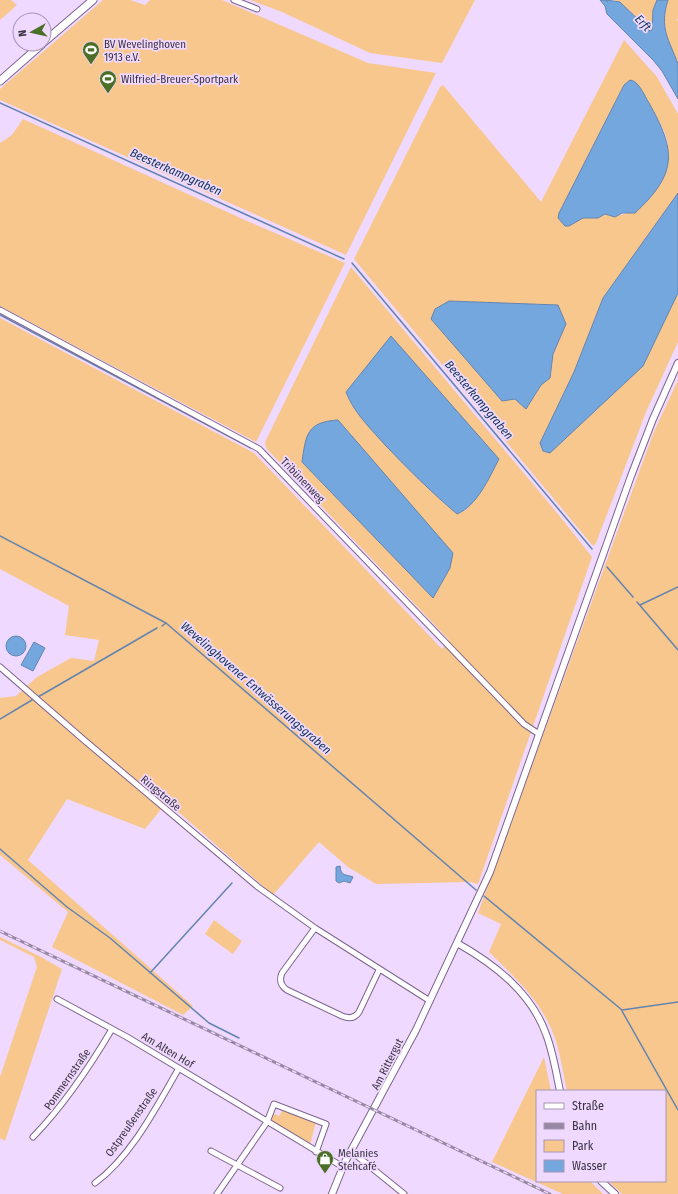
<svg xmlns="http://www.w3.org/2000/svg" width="678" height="1194" viewBox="0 0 678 1194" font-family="'Fira Sans Condensed',sans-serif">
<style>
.green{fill:#f8c78d;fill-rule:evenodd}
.water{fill:#74a7de;stroke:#6384b0}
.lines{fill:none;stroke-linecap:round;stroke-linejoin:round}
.stream{stroke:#6384b0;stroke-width:1.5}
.minor-casing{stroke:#7e658e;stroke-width:7}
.tertiary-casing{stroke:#7e658e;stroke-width:8}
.secondary-casing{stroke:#7e658e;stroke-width:9}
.minor{stroke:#fff;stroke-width:5}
.tertiary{stroke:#fff;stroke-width:6}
.secondary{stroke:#fff;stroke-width:7}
.rail-casing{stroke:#9888a3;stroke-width:3}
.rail{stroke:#efd9fe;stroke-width:1.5;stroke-dasharray:4.5;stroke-linecap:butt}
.labels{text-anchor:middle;stroke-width:3.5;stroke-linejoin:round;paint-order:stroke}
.poi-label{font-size:11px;fill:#3c3243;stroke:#efd9fe;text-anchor:start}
.street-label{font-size:11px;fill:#3c3243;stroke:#efd9fe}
.water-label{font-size:12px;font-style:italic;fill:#0d3256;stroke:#efd9fe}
</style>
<rect width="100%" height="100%" fill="#efd9fe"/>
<path class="green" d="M0,0H11L17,5L0,20Z
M103,0H130L145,5L150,0H222L368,63L436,73L346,255L0,100V89Z
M250,0H475L442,63L370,53L282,12Z
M613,0H657L653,10L652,30L650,31L620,2Z
M668,0H678V18L676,21L678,20V64C667,44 661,22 668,0Z
M624,40L657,77L678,114V193L603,298L574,372L540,443L609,397L643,366L678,293V342L646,412L596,543L593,546L354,259L440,87L443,85L541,202ZM632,80L639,86L665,133L668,144L642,205C636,212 614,219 605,214L598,218H583L571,224L559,213L624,85ZM432,319L565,324L553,354L550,378L541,385L526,409L515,399L502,401Z
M23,119L247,221L345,263L256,442L0,306V143L12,135Z
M351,267L558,514L592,557L478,884L470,882L376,884L348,867L319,842L273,895L167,802L145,829L67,799L28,860L193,1006L183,1015L52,947L68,912L0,855V698L16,696L37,677L71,658L94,661L99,640L65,635L69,606L0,569V318L254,453L442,649L449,640L266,448L265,442ZM391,336L488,480L466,510L457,514C428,489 401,463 376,434C364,421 352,409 346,392Z
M678,380V1194H622L608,1181H665V1091H567C562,1068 559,1041 547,1020C533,993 510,973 489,952L501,924L478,913L653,434Z
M214,920L242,941L233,954L205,934Z
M0,937L41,957L62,969L5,1141L0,1138V1077L37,967L34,957L0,940Z
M544,1057L551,1091H537V1181H590L603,1194H563L492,1162Z
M283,1109L316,1122L310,1145L269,1120L272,1113L279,1116Z"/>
<path class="water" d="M600,0H605L608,2L606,0L620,2L650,31L652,30L653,10L657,0H668C659,29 669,39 678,64C678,73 678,88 678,99L662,71L653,60L607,14L605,6Z
M630,80C639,81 644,95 649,103C676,151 678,173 635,213H622L615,217L605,214L598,218H583L569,226H565L558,218L559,213L624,85Z
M678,193V293L643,366L550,453L543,451L540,443L574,372L603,298Z
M449,301L558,305L566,324L553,354L550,378L541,385L526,409L515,399L502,401L431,319L435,309Z
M391,336L499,459C489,478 477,506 457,514C432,493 409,470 386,446C371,429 354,413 346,392Z
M338,420L453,553L450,568L433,598L302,462C306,434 307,422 338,420Z
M6 646a10 10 0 1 1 20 0a10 10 0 1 1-20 0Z
M34,642L45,648L33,671L21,665Z
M340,866C341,877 346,874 353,877L350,883L344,881L339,883L336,881V867Z"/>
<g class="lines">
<path class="stream" d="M0,103L344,259
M352,263L592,549
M0,315L251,448
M0,536L166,623L476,890
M607,567L633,597
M637,602L678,650
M640,605L678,587
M162,626L166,623
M38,697L157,628
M0,719L32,700
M0,849L67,907L110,938L209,1023L239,1038
M484,896L622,1010L678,1002
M150,973L232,883
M622,1011L678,1110"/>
<defs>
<path id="minor" d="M234,0L257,9
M0,310L259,449L524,724L539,734
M0,667L84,740L258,887L315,928
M379,970L359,1012C355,1018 349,1019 342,1016L287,990C281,986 279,980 282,973L315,928L430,1001
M57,999L127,1037L343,1167
M33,1137C65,1104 89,1068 112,1029
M211,1151L280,1188
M351,1151L404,1194
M95,1183C131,1157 157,1106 179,1068
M217,1194L267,1122L274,1104L326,1124L316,1152"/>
<path id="tertiary" d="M457,943C494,964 531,992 546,1034C553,1052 556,1072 560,1091
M601,1181L615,1194
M332,1194L345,1162L416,1030L490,872L631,476L653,419L678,363"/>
<path id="secondary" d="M44,42L93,0
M0,81L42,44"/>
</defs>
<use href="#minor" class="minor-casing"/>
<use href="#tertiary" class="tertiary-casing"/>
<use href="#secondary" class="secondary-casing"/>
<use href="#minor" class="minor"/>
<use href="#tertiary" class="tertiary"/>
<use href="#secondary" class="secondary"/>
<defs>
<path id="rail" d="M0,931L550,1194"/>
</defs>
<use href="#rail" class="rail-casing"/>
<use href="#rail" class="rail"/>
</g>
<defs>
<symbol id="stadium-pin" viewBox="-11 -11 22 30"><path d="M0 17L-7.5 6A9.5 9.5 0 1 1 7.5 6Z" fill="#4c6f28" stroke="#efd9fe"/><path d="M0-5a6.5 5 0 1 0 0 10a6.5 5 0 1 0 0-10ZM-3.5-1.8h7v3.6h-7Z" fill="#fff"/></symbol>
<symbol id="shop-pin" viewBox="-11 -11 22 30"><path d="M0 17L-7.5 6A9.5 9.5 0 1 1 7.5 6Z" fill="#4c6f28" stroke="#efd9fe"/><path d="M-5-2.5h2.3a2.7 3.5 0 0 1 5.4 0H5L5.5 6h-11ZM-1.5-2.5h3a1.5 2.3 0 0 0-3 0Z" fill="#fff"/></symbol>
</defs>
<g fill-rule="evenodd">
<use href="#stadium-pin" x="81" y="40" width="20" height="27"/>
<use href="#stadium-pin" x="98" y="69" width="20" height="27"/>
<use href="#shop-pin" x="315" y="1149" width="20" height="27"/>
</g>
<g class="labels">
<g class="poi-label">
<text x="104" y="48">BV Wevelinghoven<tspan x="104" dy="13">1913 e.V.</tspan></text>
<text x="121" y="83">Wilfried-Breuer-Sportpark</text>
<text x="338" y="1157">Melanies<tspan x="338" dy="13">Stehcafé</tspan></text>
</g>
<g class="street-label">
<text transform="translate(303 480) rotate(46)" y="4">Tribünenweg</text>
<text transform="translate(161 793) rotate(40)" y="4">Ringstraße</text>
<text transform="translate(168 1050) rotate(31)" y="4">Am Alten Hof</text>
<text transform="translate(387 1064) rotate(-63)" y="4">Am Rittergut</text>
<text transform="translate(67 1079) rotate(-55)" y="4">Pommernstraße</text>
<text transform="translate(131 1122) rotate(-55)" y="4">Ostpreußenstraße</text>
</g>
<g class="water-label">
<text transform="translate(643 23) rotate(46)" y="4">Erft</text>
<text transform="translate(176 172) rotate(24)" y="4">Beesterkampgraben</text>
<text transform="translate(479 400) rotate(50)" y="4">Beesterkampgraben</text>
<text transform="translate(256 688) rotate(41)" y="4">Wevelinghovener Entwässerungsgraben</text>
</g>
</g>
<rect x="536" y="1090" width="130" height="92" fill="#efd9fe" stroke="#a796b3"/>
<rect x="544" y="1103" width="20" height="6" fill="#ffffff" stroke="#a796b3"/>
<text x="572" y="1110" font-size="12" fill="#3c3243">Straße</text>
<rect x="544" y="1123" width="20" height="6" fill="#9888a3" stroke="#a796b3"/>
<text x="572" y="1130" font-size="12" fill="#3c3243">Bahn</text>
<rect x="544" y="1140" width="20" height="12" fill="#f8c78d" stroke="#a796b3"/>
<text x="572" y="1150" font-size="12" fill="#3c3243">Park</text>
<rect x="544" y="1160" width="20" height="12" fill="#74a7de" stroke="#a796b3"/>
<text x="572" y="1170" font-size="12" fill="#3c3243">Wasser</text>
<g transform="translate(32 32) rotate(262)"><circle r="19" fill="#efd9fe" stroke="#a796b3"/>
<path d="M0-3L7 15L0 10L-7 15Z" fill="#4c6f28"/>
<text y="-6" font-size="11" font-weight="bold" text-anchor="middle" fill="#3c3243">N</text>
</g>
</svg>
